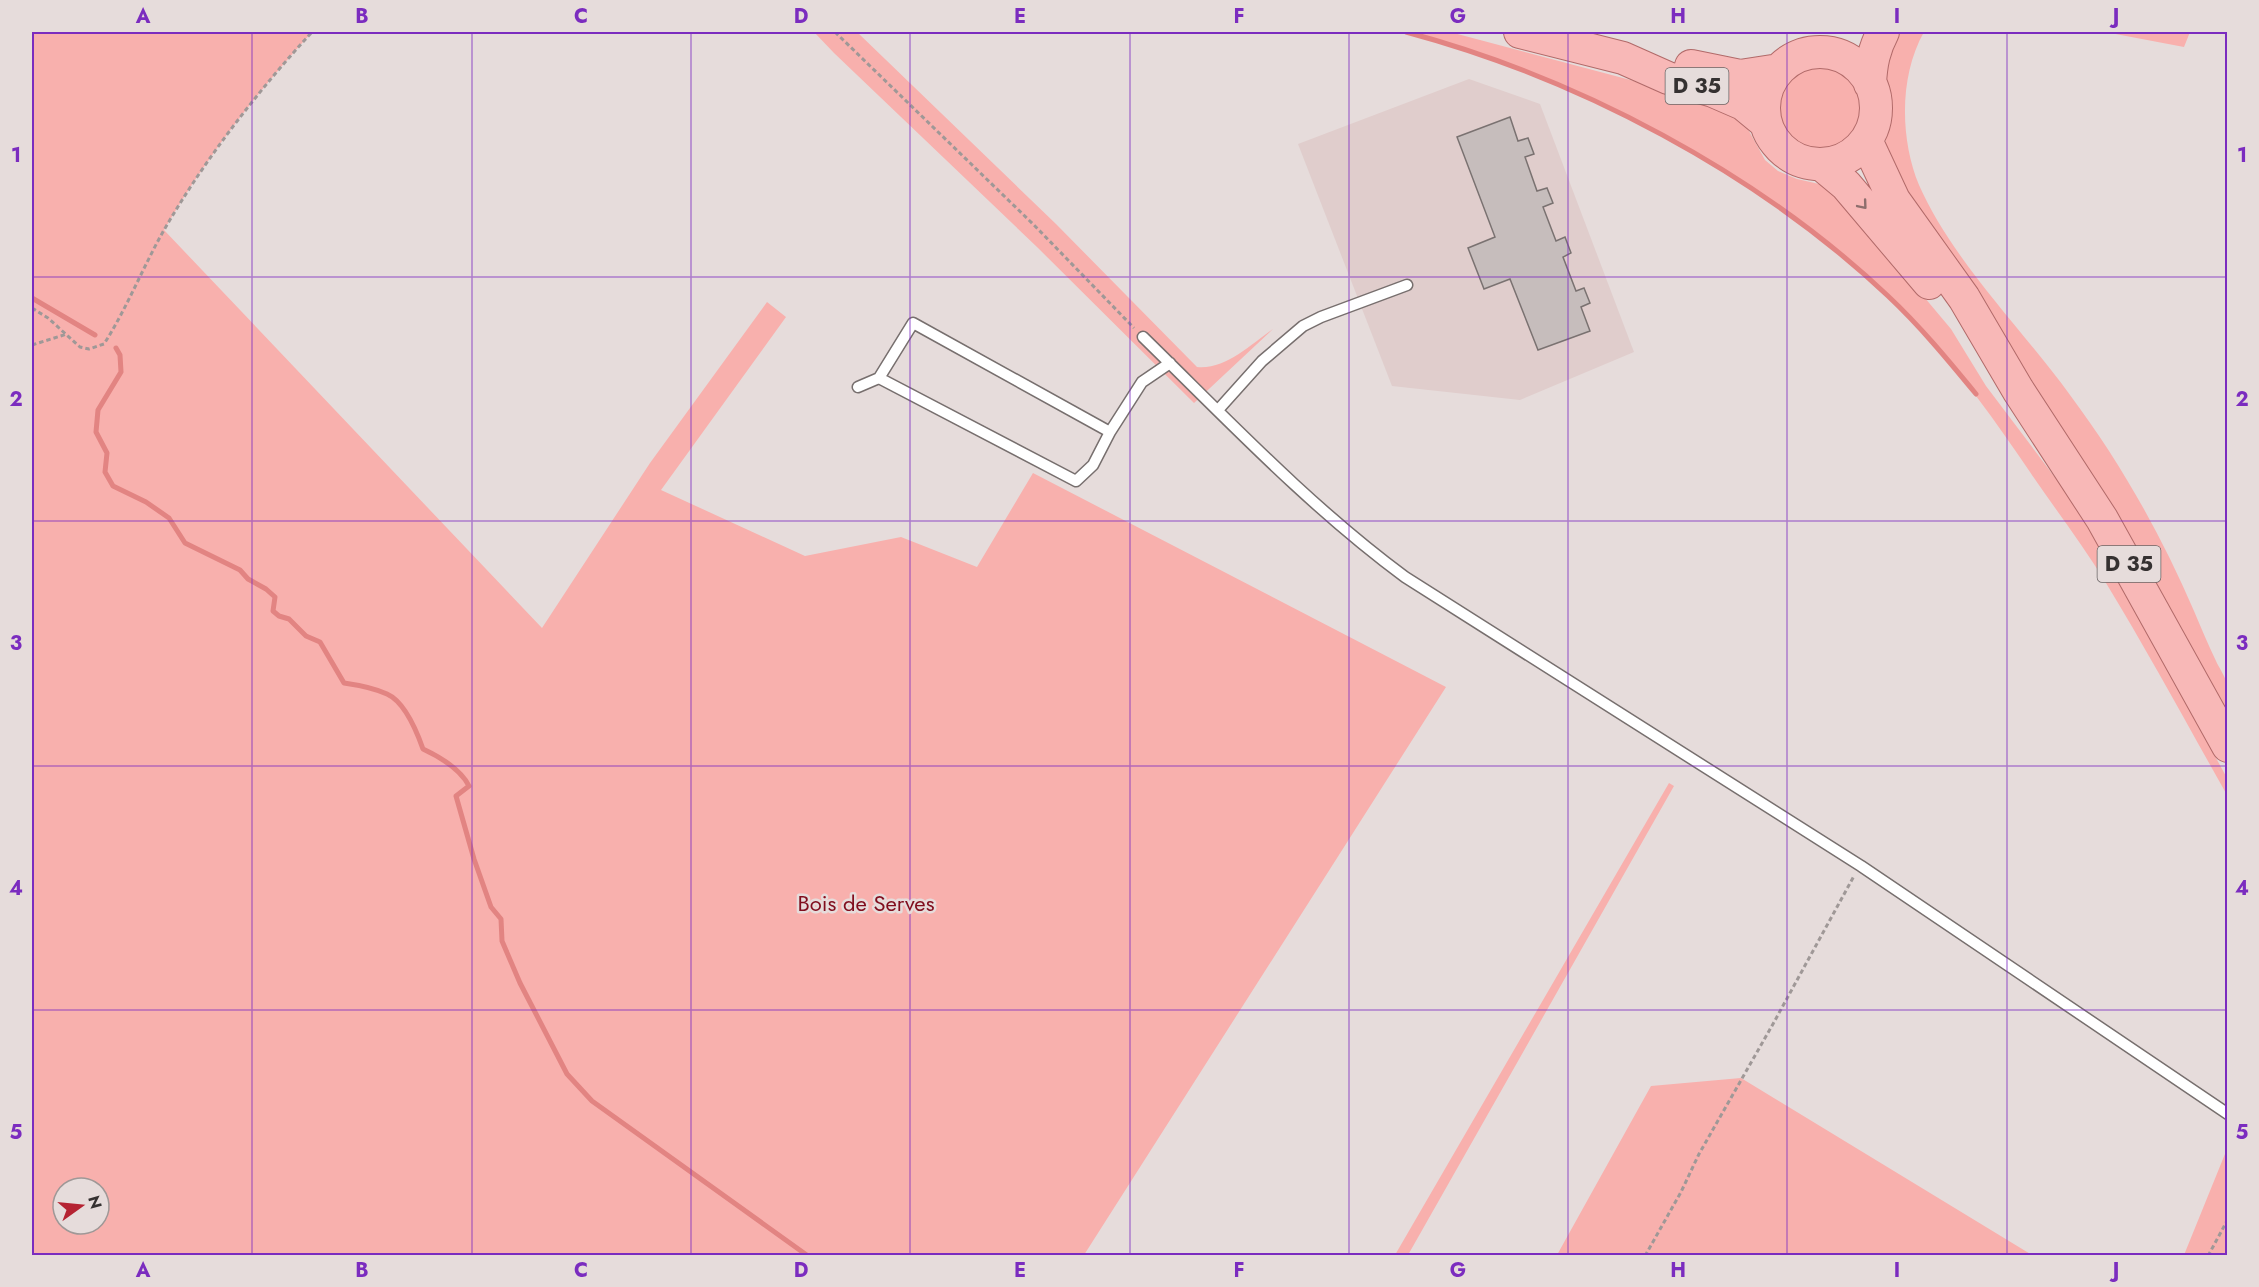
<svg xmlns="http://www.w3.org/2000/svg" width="2259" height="1287" viewBox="0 0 2259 1287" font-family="Jost,sans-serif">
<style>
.built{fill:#e0cdcc}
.green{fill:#f8b0ad;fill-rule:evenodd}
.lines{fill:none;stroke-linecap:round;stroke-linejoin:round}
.stream{stroke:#e28482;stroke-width:5}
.building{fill:#c6bdbc;stroke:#7a7271;stroke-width:1.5}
.service-casing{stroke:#776f6e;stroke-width:13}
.primary-casing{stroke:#b16a69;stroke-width:34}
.path{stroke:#9f9897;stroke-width:3;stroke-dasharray:4.5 3;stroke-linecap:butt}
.service{stroke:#fff;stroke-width:10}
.primary{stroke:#f8b8b7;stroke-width:32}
.oneway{stroke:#8d6e6d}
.grid{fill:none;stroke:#7b2cbf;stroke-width:1.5;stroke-opacity:0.55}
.labels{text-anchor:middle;stroke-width:5;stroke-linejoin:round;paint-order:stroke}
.shield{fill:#e6dcdb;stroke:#6a6464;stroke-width:1.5}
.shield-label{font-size:21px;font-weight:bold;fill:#353131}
.park-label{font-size:22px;fill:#810e1e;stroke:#e6dcdb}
.neatline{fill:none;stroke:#7b2cbf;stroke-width:2}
.grid-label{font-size:20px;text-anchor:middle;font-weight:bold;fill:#7b2cbf}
</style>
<rect width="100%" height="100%" fill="#e6dcdb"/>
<path class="built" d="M1469,79L1540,104L1634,352L1520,400L1392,386L1298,144Z"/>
<path class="green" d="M32,32H312C257,92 205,159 164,230L542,628L650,463L767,302L786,317L661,490L805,556L901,537L977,567L1033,473L1446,687L1084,1255H32ZM63,1188H99V1224H63Z
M814,32H857L1056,224L1197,367C1225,370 1251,344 1273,329L1194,403L1037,247L834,53Z
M1406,32H1450L1687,95L1744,122L1765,160L1778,171L1797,179L1828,186L1841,198L1951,329L1986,386L2066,492L2102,551L2227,778V795C2187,724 2148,652 2106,583C2083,545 2055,509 2030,472C1996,422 1961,373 1921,328C1892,296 1858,269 1825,243C1701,145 1558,72 1406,32Z
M1897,32H1924C1899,76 1900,139 1919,185C1952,260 2022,329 2070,395C2120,462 2161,534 2194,611C2201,628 2208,644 2216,661C2219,668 2226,677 2227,685C2230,696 2227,710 2227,722L2195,654L2146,564L2040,397L1897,177L1885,146L1889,103L1882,71Z
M2105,32H2190L2184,47Z
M1778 108a41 41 0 1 1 82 0a41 41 0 1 1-82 0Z
M1669,783L1674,786L1408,1255H1395Z
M1741,1078L2032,1255H1557L1651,1086Z
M2227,1149V1255H2184Z"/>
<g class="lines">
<path class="stream" d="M1406,32C1578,78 1758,173 1888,296C1920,326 1948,360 1976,394
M32,298L95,335
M116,348L120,355L121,372L98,410L96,432L107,453L105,472L113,486L146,502L169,518L185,543L240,570L248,579L266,589L275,597L273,611L279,616L289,619L306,636L320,642L344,683C358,685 374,688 387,694C405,702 417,732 423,749C440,757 461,770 469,786L456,796L474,859L491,907L501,919L502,941L520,983L567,1074L592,1101L808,1256"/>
</g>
<path class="building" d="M1510,117L1518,141L1528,138L1534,154L1525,157L1537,191L1547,188L1553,203L1543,207L1556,241L1565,237L1571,253L1563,257L1576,291L1584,288L1590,303L1581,307L1590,331L1538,350L1510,279L1484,289L1468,248L1495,237L1457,137Z"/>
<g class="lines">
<defs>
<path id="service" d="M1143,337C1228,420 1309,506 1405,577L1861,866L2228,1114
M879,378L913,323L1110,432
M858,387L879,378L1076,481L1093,465L1110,432L1142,382L1170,363
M1218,410L1262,361L1303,326L1321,317L1407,285"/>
<path id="primary" d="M1520,32L1623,58L1668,78L1713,91L1743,104L1766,123
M1764 108a56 56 0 1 1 112 0a56 56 0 1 1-112 0Z
M1691,66L1740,76L1779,70
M1870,84C1871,64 1874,49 1883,32
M1866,140L1894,200L1964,298L2018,390L2102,519L2228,746
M1822,165L1846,185L1929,283"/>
</defs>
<use href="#service" class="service-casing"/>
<use href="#primary" class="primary-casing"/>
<path class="path" d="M835,32L1034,225L1134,328
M32,308L48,318L80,347L89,349L104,344C127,308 143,267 164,230C205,159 257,92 312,32
M32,345L67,334
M1645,1256L1681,1192L1699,1154L1773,1024L1854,876
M2208,1256L2228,1219"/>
<use href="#service" class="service"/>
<use href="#primary" class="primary"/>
</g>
<defs><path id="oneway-chevron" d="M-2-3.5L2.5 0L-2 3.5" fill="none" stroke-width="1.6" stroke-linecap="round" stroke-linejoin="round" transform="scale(1.5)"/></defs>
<use class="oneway" href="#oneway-chevron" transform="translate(1863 205) rotate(50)"/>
<path class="grid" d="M252,32V1256M472,32V1256M691,32V1256M910,32V1256M1130,32V1256M1349,32V1256M1568,32V1256M1787,32V1256M2007,32V1256M32,277H2228M32,521H2228M32,766H2228M32,1010H2228"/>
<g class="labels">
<g class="shield">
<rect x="1665.5" y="68" width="63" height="36" rx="4.5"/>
<rect x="2097.5" y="546" width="63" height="36" rx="4.5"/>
</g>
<g class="shield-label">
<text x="1697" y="93">D 35</text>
<text x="2129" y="571">D 35</text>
</g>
<g class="park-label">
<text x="866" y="911">Bois de Serves</text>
</g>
</g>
<rect width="2259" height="1287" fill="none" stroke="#e6dcdb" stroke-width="66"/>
<g transform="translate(81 1206) rotate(75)"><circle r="28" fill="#e6dcdb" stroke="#9f9897" stroke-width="1.5"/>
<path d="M0-4.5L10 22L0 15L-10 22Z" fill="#b52332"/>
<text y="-9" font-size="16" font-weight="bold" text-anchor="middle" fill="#353131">N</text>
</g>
<rect x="33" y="33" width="2193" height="1221" class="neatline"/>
<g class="grid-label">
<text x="143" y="23">A</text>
<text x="362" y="23">B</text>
<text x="581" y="23">C</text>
<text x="801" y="23">D</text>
<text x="1020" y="23">E</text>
<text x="1239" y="23">F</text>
<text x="1458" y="23">G</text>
<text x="1678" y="23">H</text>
<text x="1897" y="23">I</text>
<text x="2116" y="23">J</text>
<text x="16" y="162">1</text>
<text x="2242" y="162">1</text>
<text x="16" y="406">2</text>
<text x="2242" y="406">2</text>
<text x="16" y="650">3</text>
<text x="2242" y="650">3</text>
<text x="16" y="895">4</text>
<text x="2242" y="895">4</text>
<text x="16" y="1139">5</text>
<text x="2242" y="1139">5</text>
<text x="143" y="1277">A</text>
<text x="362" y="1277">B</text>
<text x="581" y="1277">C</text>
<text x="801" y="1277">D</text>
<text x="1020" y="1277">E</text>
<text x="1239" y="1277">F</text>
<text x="1458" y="1277">G</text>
<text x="1678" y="1277">H</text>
<text x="1897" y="1277">I</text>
<text x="2116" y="1277">J</text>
</g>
</svg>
